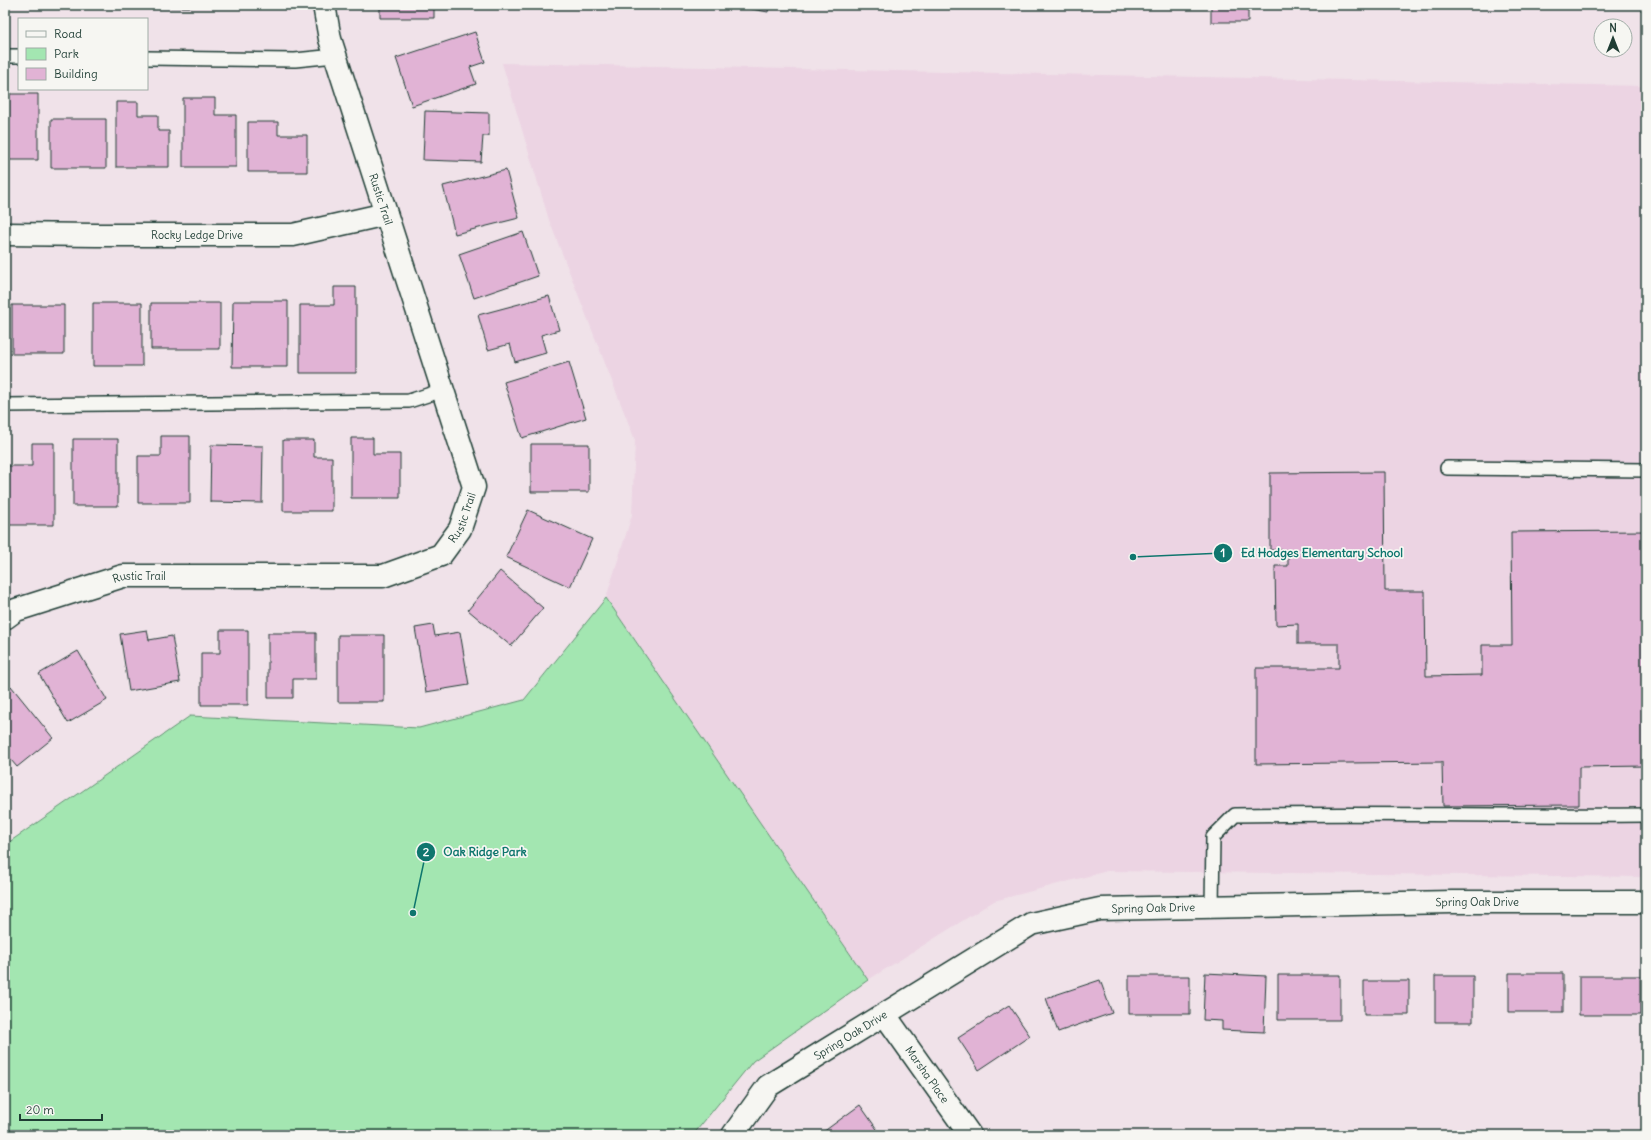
<svg xmlns="http://www.w3.org/2000/svg" width="1651" height="1140" viewBox="0 0 1651 1140" font-family="Delius,sans-serif">
<style>
.built{fill:#ecd4e3}
.green{fill:#a3e6b1;stroke:#619272}
.building{fill:#e1b3d5;stroke:#1f3d34}
.lines{fill:none;stroke-linecap:round;stroke-linejoin:round}
.lane-casing{stroke:#1f3d34;stroke-width:16}
.street-casing{stroke:#1f3d34;stroke-width:25}
.secondary-casing{stroke:#1f3d34;stroke-width:25}
.lane{stroke:#f6f6f2;stroke-width:13}
.street{stroke:#f6f6f2;stroke-width:22}
.secondary{stroke:#f6f6f2;stroke-width:22}
.labels{text-anchor:middle;stroke-width:3.5;stroke-linejoin:round;paint-order:stroke}
.street-label{font-size:11px;fill:#1f3d34;stroke:#f6f6f2}
.leader{fill:none;stroke:#0f766e;stroke-width:1.5}
.callout-dot{fill:#0f766e;stroke:#f6f6f2;stroke-width:1.5}
.mark-label{font-size:12px;text-anchor:middle;font-weight:bold;fill:#fff}
.callout-label{font-size:12px;text-anchor:middle;font-weight:bold;fill:#0f766e;stroke:#f6f6f2;stroke-width:3.5;stroke-linejoin:round;paint-order:stroke}
</style>
<rect width="100%" height="100%" fill="#f0e2e9"/>
<filter id="ink" filterUnits="userSpaceOnUse"><feTurbulence type="fractalNoise" baseFrequency=".025" numOctaves="2"/><feDisplacementMap in="SourceGraphic" scale="8" xChannelSelector="R" yChannelSelector="G"/><feConvolveMatrix kernelMatrix="1 2 1 2 8 2 1 2 1" color-interpolation-filters="sRGB"/></filter>
<g filter="url(#ink)">
<path class="built" d="M502,63L1646,86V877L1107,871L994,901L868,980L606,598L632,515L635,440L549,220Z"/>
<path class="green" d="M606,598L868,980L753,1061L693,1135H5V845L190,716L419,728L524,700Z"/>
<path class="building" d="M93,5H123V7H93Z
M141,5H192V7H141Z
M215,5H261V6H215Z
M380,5H434V18H380Z
M730,5H769L768,12Z
M1211,5H1248V22H1211Z
M475,32L485,62L470,67L476,84L412,106L396,58Z
M8,94H38V160H5V112H8Z
M183,98H215V115H236V167H183Z
M116,102H138V115H158V131H169V167H116Z
M425,111L489,113V136H483L481,162L423,160Z
M51,119H106V168H51Z
M248,122H278V135H307V172H248Z
M506,170L519,218L455,234L443,186Z
M523,232L538,276L474,298L459,254Z
M334,287H356V373H300V305H334Z
M549,296L559,330L541,335L546,353L515,362L510,344L488,350L478,315Z
M233,301H288V367H232Z
M93,303H142V366H93Z
M151,303H220V349H151Z
M12,305H64V354H12Z
M569,362L586,418L522,438L504,382Z
M161,436H190V503H138V456H161Z
M351,438H373V454H400V498H351Z
M73,439H118V506H73Z
M283,440H314V457H332V511H283Z
M32,443H54V525H8V466H32Z
M531,444H589V492H531Z
M211,445L263,446L262,503L210,502Z
M1384,472L1385,591H1425L1426,676L1482,675V645H1512L1511,532L1646,531V766L1579,767V805L1443,806L1442,762L1256,764V668H1339V644H1298V624L1276,625L1275,566H1288V550H1270V473Z
M528,510L592,539L570,587L506,557Z
M500,571L543,608L511,646L468,610Z
M433,625L435,636L460,632L469,685L426,692L415,628Z
M147,630L149,640L172,636L180,682L129,691L120,634Z
M220,630H248V705H201V653H220Z
M268,633H316V679H293V698H268Z
M338,635H384V702H338Z
M78,651L107,700L68,723L39,674Z
M11,686L53,738L17,767L5,753V691Z
M1205,973L1266,976L1264,1032L1222,1030V1021L1203,1020Z
M1509,973H1563V1012H1509Z
M1278,975H1340V1020H1278Z
M1129,976H1190V1014H1129Z
M1435,976H1473V1022H1435Z
M1579,976H1640V1015H1579Z
M1100,980L1112,1013L1058,1032L1046,998Z
M1364,981H1409V1015H1364Z
M1009,1005L1030,1036L979,1070L958,1038Z
M860,1105L881,1135H819Z"/>
<g class="lines">
<defs>
<path id="lane" d="M5,56H19
M147,58L295,60L335,56
M5,405L409,401L443,390
M1447,468L1646,470
M1212,907L1213,837L1235,815C1372,813 1509,816 1646,815"/>
<g id="street">
<path id="s1" d="M5,234L96,235H293L386,214"/>
<path id="s2" d="M5,618L16,610L123,576H383L441,555L460,529L474,487L330,39L324,5"/>
<path id="s3" d="M885,1015L970,1135"/>
</g>
<g id="secondary">
<path id="s4" d="M733,1135L768,1086L1031,924L1100,909L1452,902H1646"/>
</g>
</defs>
<use href="#lane" class="lane-casing"/>
<use href="#street" class="street-casing"/>
<use href="#secondary" class="secondary-casing"/>
<use href="#lane" class="lane"/>
<use href="#street" class="street"/>
<use href="#secondary" class="secondary"/>
</g>
</g>
<g class="labels">
<g class="street-label">
<text transform="translate(381 199) rotate(72)" y="4">Rustic Trail</text>
<text dy="4" stroke="none"><textPath href="#s1" startOffset="192">Rocky Ledge Drive</textPath></text>
<text dy="4" stroke="none"><textPath href="#s2" startOffset="491">Rustic Trail</textPath></text>
<text dy="4" stroke="none"><textPath href="#s2" startOffset="142">Rustic Trail</textPath></text>
<text dy="4" stroke="none"><textPath href="#s4" startOffset="817">Spring Oak Drive</textPath></text>
<text dy="4" stroke="none"><textPath href="#s4" startOffset="493">Spring Oak Drive</textPath></text>
<text dy="4" stroke="none"><textPath href="#s4" startOffset="157">Spring Oak Drive</textPath></text>
<text dy="4" stroke="none"><textPath href="#s3" startOffset="73">Marsha Place</textPath></text>
</g>
</g>
<path class="leader" d="M1133 557L1223 553M413 913L426 852"/>
<g class="callout-dot">
<circle cx="1133" cy="557" r="4"/>
<circle cx="413" cy="913" r="4"/>
<circle cx="1223" cy="553" r="10"/>
<circle cx="426" cy="852" r="10"/>
</g>
<g class="mark-label">
<text x="1223" y="557">1</text>
<text x="426" y="856">2</text>
</g>
<g class="callout-label">
<text x="1322" y="557">Ed Hodges Elementary School</text>
<text x="485" y="856">Oak Ridge Park</text>
</g>
<rect width="1651" height="1140" fill="none" stroke="#f6f6f2" stroke-width="20"/>
<rect x="10" y="10" width="1631" height="1120" fill="none" stroke="#1f3d34" stroke-width="1.5" filter="url(#ink)"/>
<rect x="18" y="18" width="130" height="72" fill="#f6f6f2" stroke="#a0aca6"/>
<rect x="26" y="31" width="20" height="6" fill="#f6f6f2" stroke="#a0aca6"/>
<text x="54" y="38" font-size="12" fill="#1f3d34">Road</text>
<rect x="26" y="48" width="20" height="12" fill="#a3e6b1" stroke="#a0aca6"/>
<text x="54" y="58" font-size="12" fill="#1f3d34">Park</text>
<rect x="26" y="68" width="20" height="12" fill="#e1b3d5" stroke="#a0aca6"/>
<text x="54" y="78" font-size="12" fill="#1f3d34">Building</text>
<g transform="translate(1613 38)"><circle r="19" fill="#f6f6f2" stroke="#a0aca6"/>
<path d="M0-3L7 15L0 10L-7 15Z" fill="#1f3d34"/>
<text y="-6" font-size="11" font-weight="bold" text-anchor="middle" fill="#1f3d34">N</text>
</g>
<path d="M20 1114v6h82v-6" fill="none" stroke="#1f3d34" stroke-width="2"/>
<text x="26" y="1114" font-size="12" fill="#1f3d34" stroke="#f6f6f2" stroke-width="3" paint-order="stroke">20 m</text>
</svg>
